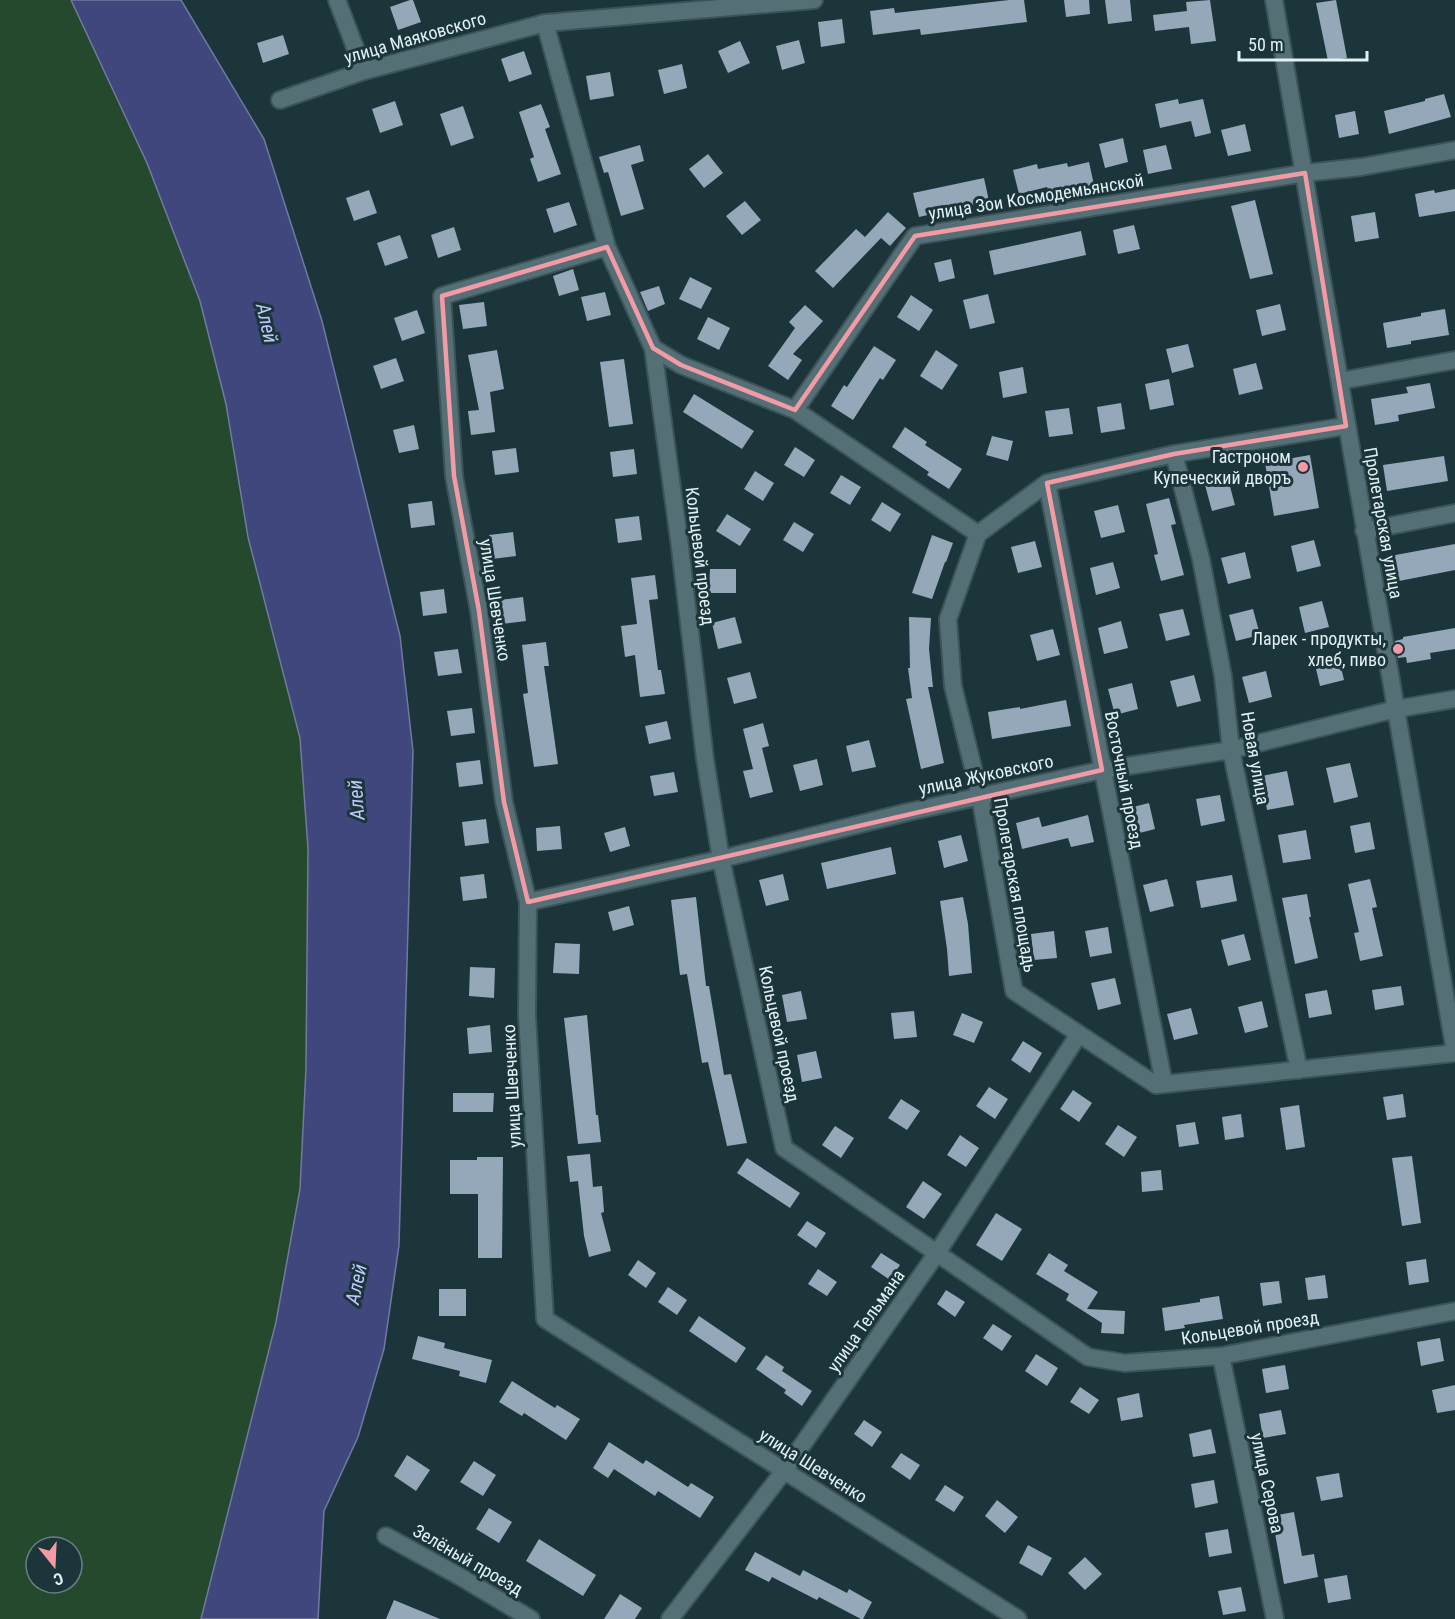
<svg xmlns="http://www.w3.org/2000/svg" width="1455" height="1619" viewBox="0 0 1455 1619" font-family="'Roboto Condensed',sans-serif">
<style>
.green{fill:#25492d;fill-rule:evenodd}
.water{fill:#40477c;stroke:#707aa0;stroke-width:1.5}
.building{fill:#94a8b9}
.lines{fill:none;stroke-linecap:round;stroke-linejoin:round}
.minor-casing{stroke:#3c5358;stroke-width:20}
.tertiary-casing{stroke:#3c5358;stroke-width:20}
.minor{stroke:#547076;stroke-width:16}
.tertiary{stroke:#547076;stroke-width:16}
.marked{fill:none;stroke:#f49aa5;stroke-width:4.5;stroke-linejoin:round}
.poi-dot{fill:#f49aa5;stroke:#1b353a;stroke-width:2}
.labels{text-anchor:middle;stroke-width:6;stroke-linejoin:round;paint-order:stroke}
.street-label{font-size:18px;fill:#e1f1f4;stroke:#1b353a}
.poi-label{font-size:18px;fill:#e1f1f4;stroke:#1b353a;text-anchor:end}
.water-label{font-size:20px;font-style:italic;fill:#bfc8fb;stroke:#1b353a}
</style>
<rect width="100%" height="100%" fill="#1b353a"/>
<path class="green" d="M0,0H71L147,163L200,301L226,404L248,537L300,738L308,848L306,1068L300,1189L276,1322L201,1619H0ZM36,1547H72V1583H36Z"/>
<path class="water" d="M71,0H181L264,139L322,321L400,636L413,751L399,1245L384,1349L358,1437L324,1511L318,1619H201L276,1322L300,1189L306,1068L308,848L300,738L248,537L226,404L200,301L147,163Z"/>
<path class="building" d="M410,0H413L421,22L398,30L390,7Z
M1009,0H1024L1027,22L921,35L920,29L873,35L870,11L894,8L895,13Z
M1064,0H1089L1090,14L1066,17Z
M1105,0H1130L1132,21L1108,24Z
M1210,0L1216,41L1191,44L1189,27L1155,31L1153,15L1187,11L1186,2Z
M1336,0L1347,58L1328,61L1316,3Z
M842,19L845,43L821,47L818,22Z
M283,35L289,54L263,63L257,43Z
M799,40L805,63L782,70L776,46Z
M740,41L750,63L728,73L718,51Z
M524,51L532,74L509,82L501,59Z
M682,64L687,88L664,94L658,70Z
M610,72L614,96L590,100L586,76Z
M1444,94L1451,117L1389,134L1384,111L1425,101V99Z
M1178,99L1179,104L1203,99L1211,133L1195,137L1191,121L1160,128L1155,104Z
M395,101L403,125L380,133L372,109Z
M541,104L550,127L545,129L561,174L538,182L530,159L534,157L519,112Z
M463,106L474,138L451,146L440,114Z
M1355,111L1359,134L1339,138L1335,115Z
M1245,124L1251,151L1228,156L1221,130Z
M1123,138L1128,162L1105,168L1099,144Z
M640,145L644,161L631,165L644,209L621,216L608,172L604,173L599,157Z
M1166,145L1172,169L1148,174L1143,150Z
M708,154L723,173L704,188L689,169Z
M1089,162L1094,185L1077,189L1076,186L1049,192L1047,187L1019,194L1013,170L1037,164L1038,169L1067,163L1068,167Z
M984,178L989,201L919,217L913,193Z
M1455,189V211L1419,217L1415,194L1434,190L1435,193Z
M369,190L377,213L354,221L346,198Z
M1255,200L1273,274L1250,279L1231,206Z
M745,201L761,220L742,235L726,216Z
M569,202L577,225L554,233L546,209Z
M888,212L906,228L890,246L881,238L833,288L815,271L856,229L865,237Z
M1375,212L1379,238L1355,242L1351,216Z
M1134,225L1140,249L1118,254L1113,230Z
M454,227L461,250L438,258L431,235Z
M1081,231L1086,255L994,275L989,251Z
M400,235L408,258L385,266L377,243Z
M951,259L955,278L939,282L934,263Z
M573,269L579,290L559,296L553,276Z
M690,277L712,288L701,309L679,299Z
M659,286L665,304L648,311L640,292Z
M605,292L611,315L587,321L581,297Z
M988,294L995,323L970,329L963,300Z
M911,295L933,310L919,331L897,317Z
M484,302L487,326L463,329L459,305Z
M1280,304L1286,330L1262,336L1256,310Z
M805,305L823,321L793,354L802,360L788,380L768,366L795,328L789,322Z
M1445,309L1449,335L1411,341V344L1387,348L1383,323L1421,316V313Z
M417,310L425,333L402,341L394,318Z
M708,317L730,328L719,350L697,339Z
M1188,344L1194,367L1172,373L1166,349Z
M874,346L896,360L883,380L880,378L853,420L831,406L844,385L847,387Z
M497,350L504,389L490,392L495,432L471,435L468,411L479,410L468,355Z
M936,350L958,365L942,390L920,376Z
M396,358L404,381L381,389L373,366Z
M624,359L633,424L609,427L600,362Z
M1256,363L1263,389L1239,395L1233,369Z
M1023,367L1027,393L1003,398L999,372Z
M1169,379L1174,405L1150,410L1145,384Z
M1430,383L1435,408L1398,415L1399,421L1375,425L1371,399L1408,393L1406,387Z
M694,394L754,431L742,449L683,412Z
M1121,403L1125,429L1101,433L1097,407Z
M1069,408L1073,434L1049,437L1045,411Z
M414,425L419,449L399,453L393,430Z
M905,427L927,442L925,445L962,469L949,489L927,475L929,472L892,447Z
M992,436L1013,441L1008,461L986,455Z
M795,447L815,460L804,477L784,465Z
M516,448L519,472L495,475L492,451Z
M634,449L637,474L613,477L610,452Z
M1310,455L1319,508L1274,516L1265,463Z
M1444,456L1448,481L1387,491L1383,465Z
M755,471L774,483L763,501L744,489Z
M841,475L861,487L850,505L830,493Z
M1228,479L1235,505L1212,511L1205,485Z
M1169,498L1176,524L1171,525L1184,575L1161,581L1154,555L1158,554L1146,504Z
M432,501L435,525L411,528L408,504Z
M882,502L901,514L890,532L871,520Z
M1118,505L1125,532L1101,538L1094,511Z
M727,514L751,529L740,546L716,531Z
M639,516L642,540L618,543L615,519Z
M794,522L814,534L803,552L783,540Z
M513,532L516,556L492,559L489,535Z
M932,535L953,543L946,562H945L932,599L912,593Z
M1314,540L1321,566L1297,572L1291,546Z
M1035,541L1042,567L1018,573L1011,547Z
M1455,544V570L1394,582L1390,556Z
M1245,552L1251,578L1228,584L1221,558Z
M1113,562L1120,588L1096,595L1090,568Z
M710,569H736V593H709Z
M655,575L658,599L649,600L658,670H661L665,694L640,697L635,655L625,657L621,626L637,624L631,578Z
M444,589L447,613L423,616L420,592Z
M523,597L526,621L502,624L499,600Z
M1322,601L1329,627L1305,633L1299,607Z
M1183,609L1190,635L1166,641L1159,614Z
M1253,609L1260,635L1236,641L1229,615Z
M735,617L742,643L718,649L712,623Z
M909,617L931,618L929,649L933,687H928L944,763L921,769L906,699L912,698L908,668H910Z
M1121,621L1128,648L1104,654L1098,628Z
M1455,628V649L1430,653L1431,659L1407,663L1406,657L1398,658L1395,641L1403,639V637Z
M1053,629L1060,655L1037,661L1030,635Z
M546,642L549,666H544L558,764L534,767L523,694L528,693L522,645Z
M458,649L462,673L438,676L434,652Z
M1338,654L1344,680L1320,686L1314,660Z
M1266,671L1272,697L1249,703L1242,677Z
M750,672L757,698L734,704L727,678Z
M1194,675L1201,701L1177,707L1170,681Z
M1132,683L1138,709L1115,715L1108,689Z
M1066,700L1071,726L992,739L988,712L1020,707V709Z
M472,708L475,733L451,736L447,711Z
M667,721L671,739L649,744L645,726Z
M763,723L769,746L762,748L773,792L750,798L743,771L753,769L743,729Z
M869,740L876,767L852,772L846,746Z
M817,759L823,785L800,791L793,765Z
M480,760L483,784L459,787L456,763Z
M1350,763L1358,797L1334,803L1326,768Z
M1287,771L1294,805L1267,810L1261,776Z
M674,772L678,792L654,796L650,776Z
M1220,795L1225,821L1201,826L1196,799Z
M1149,803L1155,829L1132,835L1125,809Z
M1088,815L1094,842L1071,847L1068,838L1022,849L1016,823L1039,817L1042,827Z
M486,819L489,843L465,846L462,822Z
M1370,822L1375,849L1355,853L1350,826Z
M560,826L562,849L537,851L536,828Z
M625,827L630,846L610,852L604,833Z
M1306,830L1311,859L1283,863L1278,835Z
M961,835L968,861L944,868L938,841Z
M891,847L896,874L827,889L821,863Z
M484,874L487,898L463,901L460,877Z
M783,874L789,900L766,906L759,880Z
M1232,875L1237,901L1201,908L1196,881Z
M1167,879L1174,906L1150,912L1143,885Z
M1370,879L1377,907L1372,908L1383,956L1360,961L1354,933L1359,932L1348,884Z
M1307,894L1311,917H1309L1318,958L1295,964L1282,898Z
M696,897L706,986H709L724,1075L731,1074L747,1143L727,1146L708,1062L702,1063L687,974L680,975L671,900Z
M963,897L968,924L972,973L949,976L947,949L940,901Z
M629,906L634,925L613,931L608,912Z
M1108,927L1112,953L1090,957L1085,931Z
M1054,931L1057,958L1034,960L1031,934Z
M1244,934L1251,960L1228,966L1221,940Z
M555,943L580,944L579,974L553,973Z
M470,967L495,968L494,998L469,996Z
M1115,978L1121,1004L1098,1010L1091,983Z
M1401,986L1404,1005L1375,1010L1372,990Z
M1327,990L1332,1014L1309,1018L1305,994Z
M801,991L807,1019L787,1022L782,995Z
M1262,1001L1268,1027L1245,1033L1238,1007Z
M1191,1008L1198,1034L1174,1040L1167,1014Z
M914,1011L917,1037L894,1039L891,1013Z
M962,1013L983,1022L974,1043L953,1035Z
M587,1015L596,1115H598L601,1142L578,1144L564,1018Z
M490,1025L492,1052L469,1054L467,1028Z
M1023,1041L1042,1053L1030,1073L1011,1060Z
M816,1051L822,1078L802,1082L797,1055Z
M989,1087L1008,1099L995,1119L976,1106Z
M1073,1090L1092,1103L1079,1122L1060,1109Z
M453,1093H494L493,1112H453Z
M1403,1094L1406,1117L1387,1120L1383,1097Z
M901,1099L920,1111L907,1130L888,1118Z
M1299,1105L1305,1147L1286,1150L1280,1108Z
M1241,1114L1244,1137L1225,1140L1222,1117Z
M1195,1122L1199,1144L1179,1147L1176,1125Z
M1118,1125L1137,1137L1124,1157L1105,1144Z
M835,1126L854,1138L841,1158L822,1145Z
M960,1135L979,1148L966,1167L947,1155Z
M590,1154L593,1187L602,1186L604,1212L601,1213L611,1251L589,1257L584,1236L578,1181L570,1182L567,1156Z
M1412,1156L1421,1223L1402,1226L1392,1158Z
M477,1157H503L502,1258H478V1194H450V1160H477Z
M747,1158L800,1193L790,1208L737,1173Z
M1161,1170L1163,1190L1142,1192L1141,1172Z
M923,1181L942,1194L924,1219L906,1207Z
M996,1213L1022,1229L1002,1261L976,1245Z
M807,1221L826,1233L816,1248L797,1235Z
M881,1253L900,1265L890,1280L871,1267Z
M1049,1253L1068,1265L1064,1271L1098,1292L1087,1309L1125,1311L1124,1334L1101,1333L1102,1323L1066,1300L1069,1294L1036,1274Z
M1426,1259L1429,1282L1409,1285L1406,1262Z
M638,1260L656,1273L646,1288L628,1275Z
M818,1269L837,1282L827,1296L808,1284Z
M1325,1275L1328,1298L1308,1300L1305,1278Z
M1279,1281L1282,1303L1263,1306L1260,1283Z
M668,1287L687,1300L677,1315L658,1302Z
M439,1289H466V1316H439Z
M946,1290L965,1302L955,1317L937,1304Z
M1219,1296L1223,1319L1184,1325L1185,1328L1165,1331L1162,1308L1200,1302V1299Z
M699,1316L746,1348L736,1363L689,1331Z
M993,1324L1012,1336L1002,1351L983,1338Z
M418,1336L445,1343L444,1348L492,1360L486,1383L459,1376L460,1371L412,1359Z
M1440,1338L1444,1361L1421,1366L1417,1342Z
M1036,1354L1058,1368L1047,1386L1025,1371Z
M766,1355L784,1367L782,1371L812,1391L802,1406L784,1393L786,1390L756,1369Z
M1285,1365L1289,1389L1266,1393L1262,1369Z
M512,1381L555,1408L557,1405L580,1419L566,1440L524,1413L522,1416L499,1402Z
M1455,1385V1410L1437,1413L1432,1390Z
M1080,1387L1099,1400L1089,1414L1070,1402Z
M1139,1393L1143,1417L1121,1421L1117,1398Z
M1281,1410L1286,1434L1263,1438L1259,1414Z
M864,1420L882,1432L872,1447L854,1434Z
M1211,1429L1216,1453L1193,1457L1189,1434Z
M609,1442L643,1464L646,1460L688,1487L691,1483L714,1497L700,1518L658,1491L655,1496L614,1469L608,1478L593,1468Z
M901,1453L920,1465L910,1480L891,1467Z
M407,1455L430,1470L416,1491L394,1476Z
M474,1461L496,1475L483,1496L460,1482Z
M1339,1473L1343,1497L1321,1501L1316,1477Z
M1214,1480L1218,1503L1195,1508L1191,1484Z
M945,1485L964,1497L954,1512L935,1500Z
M997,1500L1018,1517L1005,1533L985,1516Z
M489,1508L512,1522L499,1543L476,1529Z
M1294,1512L1302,1556L1314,1554L1318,1577L1284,1584L1272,1516Z
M1228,1529L1232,1553L1209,1557L1205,1533Z
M539,1539L596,1575L583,1596L526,1561Z
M1028,1545L1052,1558L1042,1576L1019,1563Z
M755,1552L800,1576L803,1570L847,1593L849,1589L872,1602L863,1619H861L819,1597L817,1600L772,1577L769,1582L745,1570Z
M1085,1557L1102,1574L1085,1590L1068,1573Z
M1347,1575L1351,1599L1328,1603L1324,1579Z
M1241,1587L1246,1611L1223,1615L1218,1591Z
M620,1594L642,1608L635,1619H604Z
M394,1600L440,1619H386Z"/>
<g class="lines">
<defs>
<path id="minor" d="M337,0L364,71
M545,23L607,247
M280,100L364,71L545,23L814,0
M653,348L681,365L795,410L978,534
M1340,381L1455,360
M795,410L915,236L1305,173L1361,167L1455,150
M1346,426L1174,454L1047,483L978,534L948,619L953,686L980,796L1014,991L1156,1085L1455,1053
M1174,454L1201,559L1223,676L1231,750L1299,1070
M1047,483L1164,1084
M1364,531L1455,513
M528,902L721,859L908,812L1102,770L1231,750L1396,709
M1221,1356L1275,1619
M386,1536L459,1576L531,1619
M670,1619L784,1471L937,1253L1079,1034
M1018,1619L545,1319L527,1016L528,902L504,802L479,611L454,476L442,296L607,247L653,348L680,547L705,759L721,859L784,1148L1088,1357L1125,1363L1221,1356L1455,1311"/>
<path id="tertiary" d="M1274,0L1455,1052
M1396,709L1455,699"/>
</defs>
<use href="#minor" class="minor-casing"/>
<use href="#tertiary" class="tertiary-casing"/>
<use href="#minor" class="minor"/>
<use href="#tertiary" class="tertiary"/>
</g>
<path class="marked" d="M1305,173L1346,426L1174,454L1047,483L1102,770L528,902L504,802L479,611L454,476L442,296L607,247L653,348L681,365L795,410L915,236Z"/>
<g class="poi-dot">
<circle cx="1303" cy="467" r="6"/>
<circle cx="1398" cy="649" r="6"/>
</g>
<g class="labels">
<g class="street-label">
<text transform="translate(415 38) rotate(-16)" y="6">улица Маяковского</text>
<text transform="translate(1036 197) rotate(-9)" y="6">улица Зои Космодемьянской</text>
<text transform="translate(1383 523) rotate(80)" y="6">Пролетарская улица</text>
<text transform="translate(700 556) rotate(83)" y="6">Кольцевой проезд</text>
<text transform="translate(495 600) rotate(81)" y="6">улица Шевченко</text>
<text transform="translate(1255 758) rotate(80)" y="6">Новая улица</text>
<text transform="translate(986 775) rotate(-12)" y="6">улица Жуковского</text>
<text transform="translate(1124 780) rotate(79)" y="6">Восточный проезд</text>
<text transform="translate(1015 885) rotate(80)" y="6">Пролетарская площадь</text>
<text transform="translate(779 1034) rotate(78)" y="6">Кольцевой проезд</text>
<text transform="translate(512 1086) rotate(-93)" y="6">улица Шевченко</text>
<text transform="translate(866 1321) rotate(-55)" y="6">улица Тельмана</text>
<text transform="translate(1250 1328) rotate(-9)" y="6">Кольцевой проезд</text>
<text transform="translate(813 1466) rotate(32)" y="6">улица Шевченко</text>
<text transform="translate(1267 1483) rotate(78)" y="6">улица Серова</text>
<text transform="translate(468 1560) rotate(30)" y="6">Зелёный проезд</text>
</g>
<g class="poi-label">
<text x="1291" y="463">Гастроном<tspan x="1291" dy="21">Купеческий дворъ</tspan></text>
<text x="1386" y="645">Ларек - продукты,<tspan x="1386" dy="21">хлеб, пиво</tspan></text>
</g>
<g class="water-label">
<text transform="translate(267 323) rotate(77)" y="7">Алей</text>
<text transform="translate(356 800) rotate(-94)" y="7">Алей</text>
<text transform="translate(356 1284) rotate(-78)" y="7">Алей</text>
</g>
</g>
<g transform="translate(54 1565) rotate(162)"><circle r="28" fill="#1b353a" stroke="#6a8084" stroke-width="1.5"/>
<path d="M0-4.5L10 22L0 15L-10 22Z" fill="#f49aa5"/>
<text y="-9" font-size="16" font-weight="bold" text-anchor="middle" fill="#e1f1f4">С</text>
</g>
<path d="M1239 51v9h128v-9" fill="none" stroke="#e1f1f4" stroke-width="3"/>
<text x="1248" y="51" font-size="18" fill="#e1f1f4" stroke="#1b353a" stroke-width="4.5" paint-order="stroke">50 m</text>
</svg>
